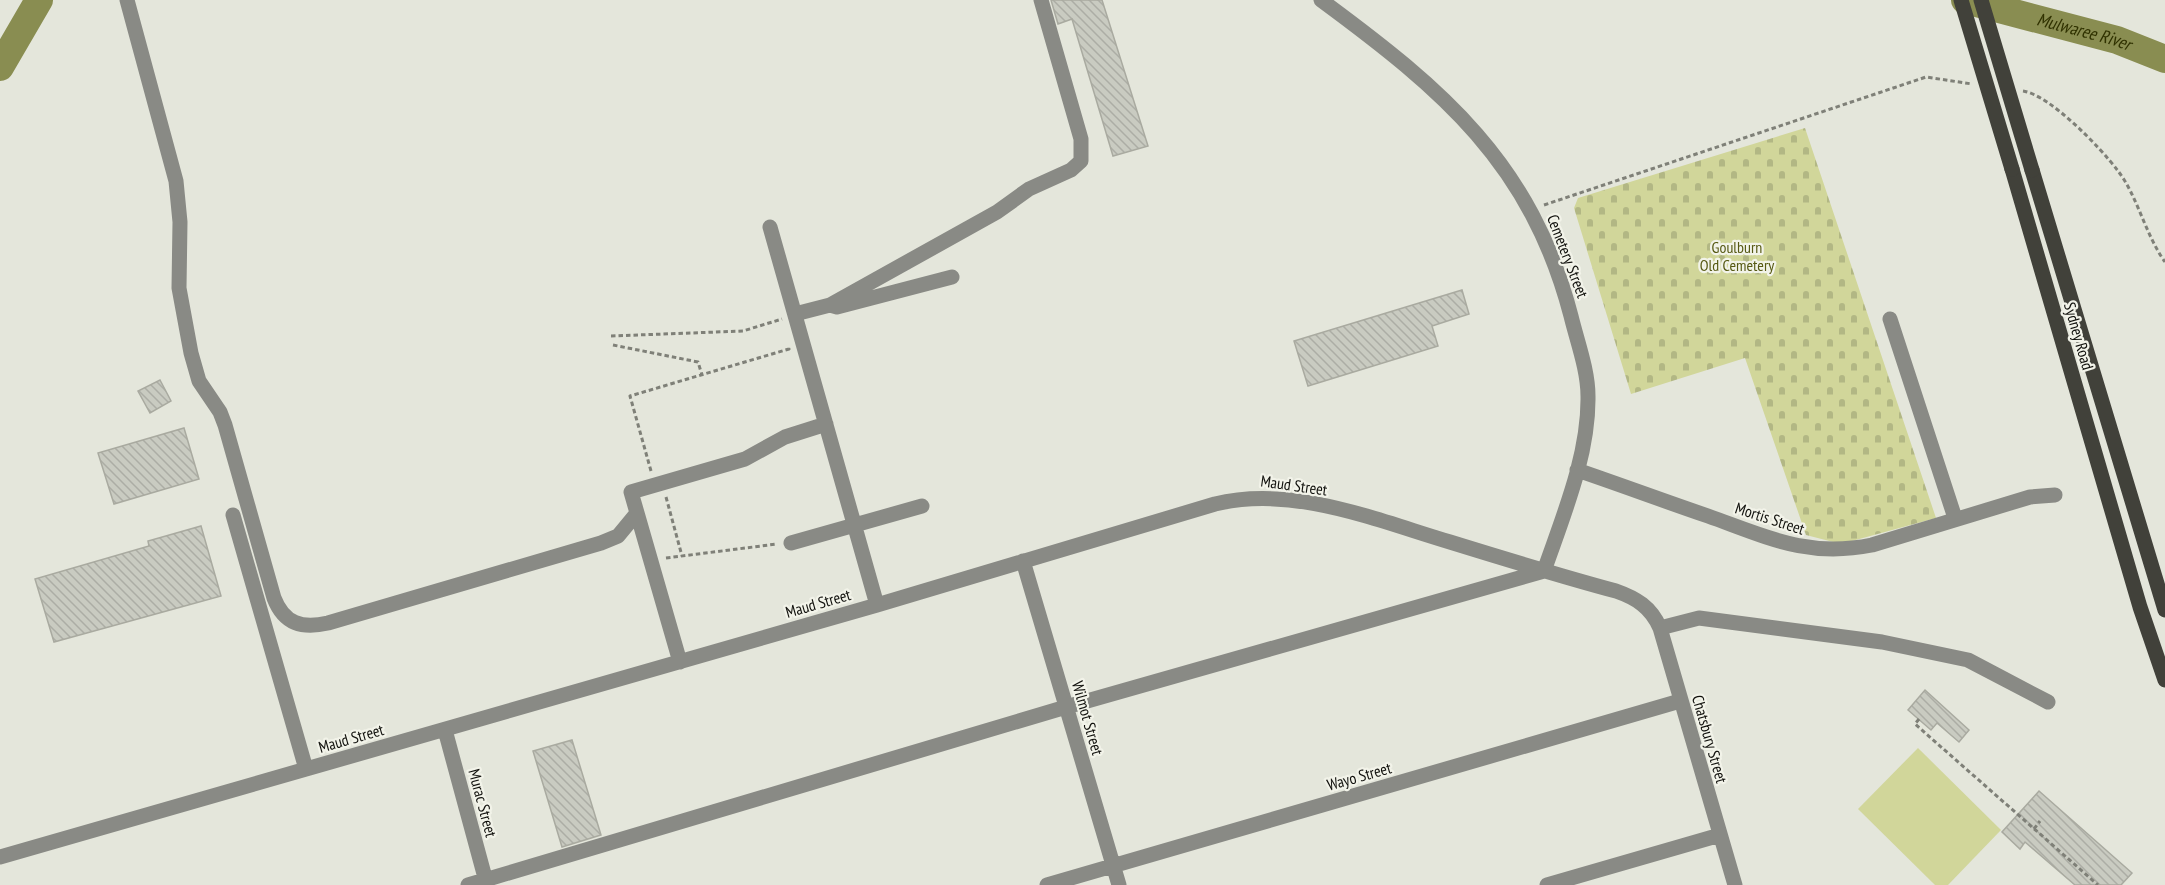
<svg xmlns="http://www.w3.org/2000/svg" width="2165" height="885" viewBox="0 0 2165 885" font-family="'PT Sans Narrow',sans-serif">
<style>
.cemetery{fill:url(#cemetery-stones)}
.pitch{fill:#d1d69a}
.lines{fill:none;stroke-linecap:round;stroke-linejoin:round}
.river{stroke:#898d51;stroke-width:28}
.building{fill:url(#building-back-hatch);stroke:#a9aaa0;stroke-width:1.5}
.path{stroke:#7f8078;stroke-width:3;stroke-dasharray:4.5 3;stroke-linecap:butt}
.minor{stroke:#898a85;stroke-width:15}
.major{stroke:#41413a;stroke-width:15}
.major-bridge{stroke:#41413a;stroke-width:15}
.labels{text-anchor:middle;stroke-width:4.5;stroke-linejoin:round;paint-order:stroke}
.park-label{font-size:16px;fill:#565913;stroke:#f2f3e9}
.street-label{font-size:16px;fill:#10100c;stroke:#f2f3e9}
.water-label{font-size:18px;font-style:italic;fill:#303200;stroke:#f2f3e9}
</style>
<defs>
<pattern id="cemetery-stones" width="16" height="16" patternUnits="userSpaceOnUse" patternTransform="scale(1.5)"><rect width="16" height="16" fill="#d1d69a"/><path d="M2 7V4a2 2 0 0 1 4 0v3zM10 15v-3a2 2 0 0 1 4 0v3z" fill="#b2b784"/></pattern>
<pattern id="building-back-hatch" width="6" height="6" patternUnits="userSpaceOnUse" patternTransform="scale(1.5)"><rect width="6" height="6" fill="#c9cbc1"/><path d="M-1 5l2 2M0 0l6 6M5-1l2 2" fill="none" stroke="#acada5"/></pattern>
</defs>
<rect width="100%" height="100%" fill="#e4e6db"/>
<path class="cemetery" d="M1805,128L1936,518L1841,544L1806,535L1745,358L1631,394L1574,208L1578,198Z"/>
<path class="pitch" d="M1918,748L2001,830L1948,885H1935L1858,809Z"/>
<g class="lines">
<g class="river">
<path id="s1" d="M1965,0L2117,40L2165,59"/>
<path d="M0,67L39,0"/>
</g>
</g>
<path class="building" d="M1051,0H1102L1148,146L1113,156L1072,19L1058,24Z
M1462,290L1469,314L1432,326L1438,346L1308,386L1294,341Z
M160,380L171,401L150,413L138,391Z
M184,428L199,479L114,504L98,453Z
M201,526L221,596L54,642L35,579L149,546L148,541Z
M1925,690L1969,730L1959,742L1937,723L1931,730L1908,710Z
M572,740L601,835L562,847L533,751Z
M2039,791L2132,873L2121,885H2075L2025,842L2020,849L2002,832Z"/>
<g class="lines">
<path class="path" d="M2023,91C2050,95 2101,148 2118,171C2137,195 2145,234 2165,262
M1544,205L1926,77L1972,84
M611,336L743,331L782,319
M613,345L698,362L702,375
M651,471L630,396L789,349L788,347
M666,497L682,556
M666,558L777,544
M1919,719L1915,724L2098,885
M2034,829L2040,821"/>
<path class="minor" d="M127,0L176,181L180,222L179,288L191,353L199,381L220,412L225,425L274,598C284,624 302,629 328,623L601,543L618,536L637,513
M770,227L877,605
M830,305L997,212L1029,189L1071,170L1081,161V139L1041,0
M795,314L830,305L837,307L952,277
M1890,319L1955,518
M1577,470C1621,485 1664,501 1708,516C1767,537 1807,558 1872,545L2030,497L2055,495
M233,515L306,769
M791,543L922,506
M1023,561L1119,885
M1660,628L1699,618L1882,642L1968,660L2048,702
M680,662L631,492L745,459L785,437L826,424
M445,730L487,885
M0,857L877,605L1215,504C1293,485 1376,520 1450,542C1505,559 1560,576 1616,591C1636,598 1651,607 1660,628L1735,885
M468,885L1066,707L1544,571C1563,516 1589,455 1588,396C1588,370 1577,341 1571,316C1531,163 1443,90 1321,0
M1047,885L1680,701
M1547,885L1720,835"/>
<path class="major" d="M2012,169L2140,607L2165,680
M2032,170L2165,610"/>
<path class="major-bridge" d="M1961,0L2012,169
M1981,0L2032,170"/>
</g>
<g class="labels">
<g class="park-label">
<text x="1737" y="253">Goulburn<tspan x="1737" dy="18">Old Cemetery</tspan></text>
</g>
<g class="street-label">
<text transform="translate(1568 256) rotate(69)" y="6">Cemetery Street</text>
<text transform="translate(2079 336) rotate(74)" y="6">Sydney Road</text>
<text transform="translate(1294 485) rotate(8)" y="6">Maud Street</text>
<text transform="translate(1770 518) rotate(18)" y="6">Mortis Street</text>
<text transform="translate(818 603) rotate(-16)" y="6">Maud Street</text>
<text transform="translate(1088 718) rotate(74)" y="6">Wilmot Street</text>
<text transform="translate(351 738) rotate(-16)" y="6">Maud Street</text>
<text transform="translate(1710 739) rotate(74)" y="6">Chatsbury Street</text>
<text transform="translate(1359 776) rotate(-16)" y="6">Wayo Street</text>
<text transform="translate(483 803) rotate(75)" y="6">Murac Street</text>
</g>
<g class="water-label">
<text dy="6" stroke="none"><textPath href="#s1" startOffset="123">Mulwaree River</textPath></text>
</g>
</g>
</svg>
